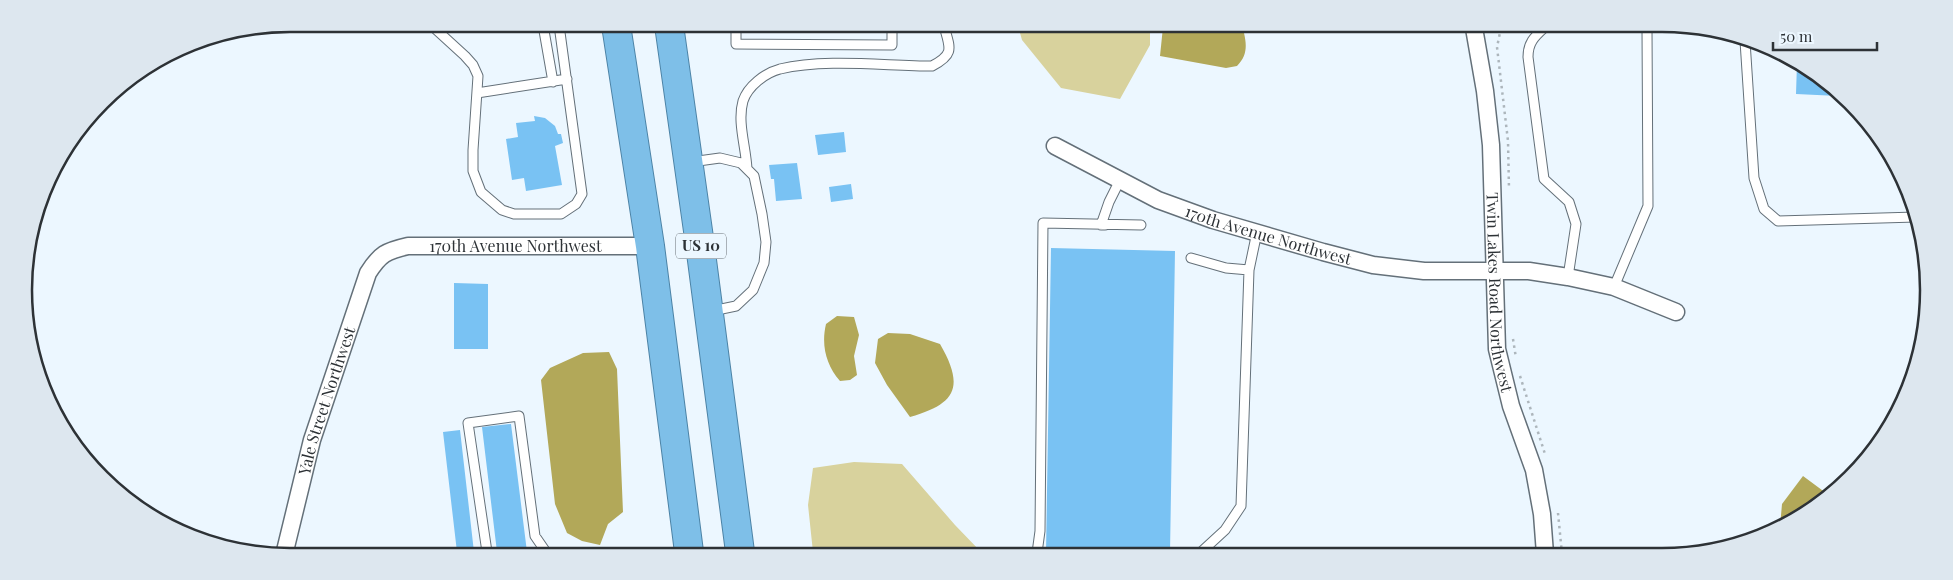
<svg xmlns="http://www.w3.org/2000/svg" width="1953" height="580" viewBox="0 0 1953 580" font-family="'Playfair Display',serif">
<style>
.green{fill:#d8d29d}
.water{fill:#b2a859}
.building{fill:#79c2f3}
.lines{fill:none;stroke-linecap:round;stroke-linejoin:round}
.service-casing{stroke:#647079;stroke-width:11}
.minor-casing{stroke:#647079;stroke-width:19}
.trunk-casing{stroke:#4c83a6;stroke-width:30}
.path{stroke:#adb6bc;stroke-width:2.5;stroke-dasharray:2.5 4;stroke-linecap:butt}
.service{stroke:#fff;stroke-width:9}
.minor{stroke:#fff;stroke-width:16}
.trunk{stroke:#7ebfe8;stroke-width:28}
.labels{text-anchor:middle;stroke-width:5;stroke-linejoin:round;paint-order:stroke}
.shield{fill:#ecf7ff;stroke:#666d72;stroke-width:1}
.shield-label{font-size:15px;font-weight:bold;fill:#2d3236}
.street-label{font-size:16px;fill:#2d3236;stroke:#ecf7ff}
.rim{fill:none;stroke:#2d3236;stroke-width:2.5}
</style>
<rect width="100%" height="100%" fill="#ecf7ff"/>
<path class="green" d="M1018,26L1150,27V45L1120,99L1061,88L1022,40Z
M854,462L902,464L955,525L982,553L813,552L808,505L813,468Z"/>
<path class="water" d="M1163,27H1236L1244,33C1247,46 1247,56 1237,66L1226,68L1160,56Z
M837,316L854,317L859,335L854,356L857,375L850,380L840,381C826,365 821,345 826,324Z
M888,333L910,334L940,344C965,387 956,404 910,417L887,385L875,363L878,339Z
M609,352L617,369L623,512L608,524L600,545L582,541L567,533L555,504L541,380L550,368L583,353Z
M1803,476L1830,496L1780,527L1782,504Z"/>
<path class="building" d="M1797,63L1811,68L1838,96L1796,94Z
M534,116L545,118L555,126L558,134H561L563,143L555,146L562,185L526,191L524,178L512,180L506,139L518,137L516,123L535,121Z
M844,132L846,152L818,155L815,135Z
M797,163L802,199L776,201L774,179H771L769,165Z
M851,184L853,199L831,202L829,187Z
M1051,248L1175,251L1170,553H1046Z
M454,283L488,284V349H454Z
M511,424L527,552H497L482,427Z
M460,430L474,552H457L443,432Z"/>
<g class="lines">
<defs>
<path id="service" d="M430,24L465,56L473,65L478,76L473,150V171L481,192L502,210L514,214H561L576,204L582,194L559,25
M543,25L553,82
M736,25V44L892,45V26
M1544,28C1534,37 1528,43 1528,57L1544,179L1569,202L1576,224L1568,277
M1745,41L1754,178L1764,209L1778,221L1916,217
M477,93L567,79
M691,162L720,158L741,163L754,176L762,214L766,242L764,263L753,290L736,306L712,311
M747,169C746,147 737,122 743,101C748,86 765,73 780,69C826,58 885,66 932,66C955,54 950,48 944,26
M1105,225H1101L1109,202L1120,180
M1191,258L1226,268L1249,270L1257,232
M1614,287L1648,206L1647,29
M487,552L468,423L519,416L535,536L546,552
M1037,553L1040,531L1043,223L1141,225
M1200,553L1225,530L1241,506L1249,270"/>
<g id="minor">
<path id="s1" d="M1474,28L1485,91L1491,145L1497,349L1511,406L1534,470L1542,514L1545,554"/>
<path id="s2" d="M1055,146L1158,200L1213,220L1323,252L1373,265L1424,271H1529L1568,277L1614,287L1676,312"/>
<path id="s3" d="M285,551L312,440L368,273C380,254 386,251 408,246H650"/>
</g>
<path id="trunk" d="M616,25L650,246L689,552
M669,25L700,245L740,552"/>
</defs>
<use href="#service" class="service-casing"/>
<use href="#minor" class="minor-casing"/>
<use href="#trunk" class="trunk-casing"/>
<path class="path" d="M1501,28L1497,47L1508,141L1509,189
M1513,339L1516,358
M1520,376L1545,454
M1558,513L1562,554"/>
<use href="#service" class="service"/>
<use href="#minor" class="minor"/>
<use href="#trunk" class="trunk"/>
</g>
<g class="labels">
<rect class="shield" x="676" y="233.5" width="50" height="25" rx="4"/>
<g class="shield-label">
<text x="701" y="251">US 10</text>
</g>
<g class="street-label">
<text dy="6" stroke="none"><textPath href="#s2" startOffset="232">170th Avenue Northwest</textPath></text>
<text dy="6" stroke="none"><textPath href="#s3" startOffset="448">170th Avenue Northwest</textPath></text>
<text dy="6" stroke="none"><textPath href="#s1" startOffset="266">Twin Lakes Road Northwest</textPath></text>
<text dy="6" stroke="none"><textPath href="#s3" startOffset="156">Yale Street Northwest</textPath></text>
</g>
</g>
<path d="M0 0H1953V580H0ZM290 32H1662A258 258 0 0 1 1920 290V290A258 258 0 0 1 1662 548H290A258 258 0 0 1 32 290V290A258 258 0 0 1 290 32Z" fill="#dde7ef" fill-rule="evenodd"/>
<path class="rim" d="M290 32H1662A258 258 0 0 1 1920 290V290A258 258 0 0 1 1662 548H290A258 258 0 0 1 32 290V290A258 258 0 0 1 290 32Z"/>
<path d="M1773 42v8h104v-8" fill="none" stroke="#2d3236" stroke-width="2.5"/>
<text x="1780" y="42" font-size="15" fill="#2d3236" stroke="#ecf7ff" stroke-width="4" paint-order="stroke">50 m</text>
</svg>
